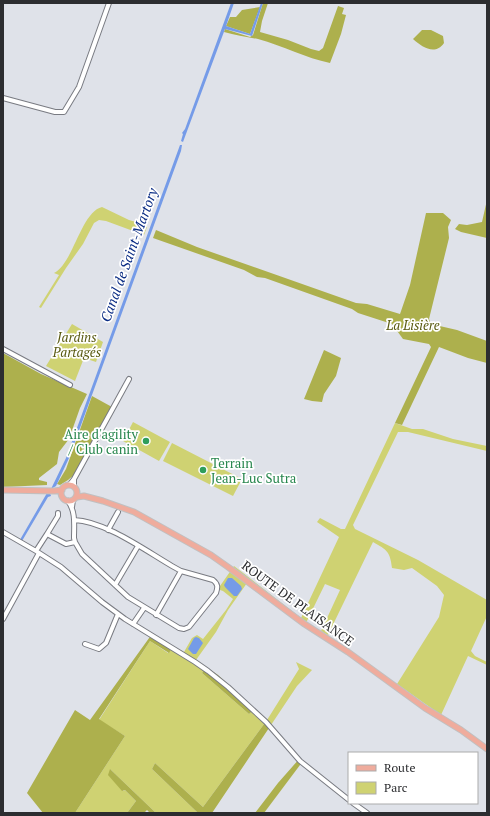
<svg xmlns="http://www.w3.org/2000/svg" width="490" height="816" viewBox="0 0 490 816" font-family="'PT Serif',serif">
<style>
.green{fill:#cfd272}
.forest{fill:#adb04d}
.water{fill:#759be8}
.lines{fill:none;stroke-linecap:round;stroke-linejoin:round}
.minor-casing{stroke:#797b82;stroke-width:6}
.major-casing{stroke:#c0c0c1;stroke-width:7}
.minor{stroke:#fff;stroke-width:4}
.major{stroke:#efac9d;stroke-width:5}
.leisure-dot{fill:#2e9e5b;stroke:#fff;stroke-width:1.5}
.labels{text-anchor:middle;stroke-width:3.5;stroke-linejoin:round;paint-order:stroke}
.park-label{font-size:13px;font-style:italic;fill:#5a5b12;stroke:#fff}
.leisure-label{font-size:13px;fill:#27864d;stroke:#fff;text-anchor:end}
.street-label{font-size:13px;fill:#2c2d30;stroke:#fff}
.water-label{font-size:14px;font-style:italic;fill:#0a2c84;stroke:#fff}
</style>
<rect width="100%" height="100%" fill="#dfe2e9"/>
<path class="green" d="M102,207L129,220L143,224L147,227L144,235L106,221L99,220L94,223L83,244L66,268L41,308L39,307L59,275L54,273C73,264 81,212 102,207Z
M72,324L103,342L96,362L84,358L75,381L46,366Z
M133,422L170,442L159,461L123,441Z
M395,423L412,429H423L453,439L487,446V451L408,432H398L353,525L355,529L418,560L487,600V616L471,651L475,656L487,662V665L468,656L441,715L397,684L439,617L444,595L437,586L412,568L404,570L392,568C390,551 387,550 373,542L328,635L321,631L340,590L325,584L304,627L247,583L228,610L216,632L196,660L206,667L202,673L249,714L255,709L267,720L299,669L296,662L312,670L297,686L271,725L267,720L203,807L155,763L152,769L198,813H156L110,769L123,791L125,790L136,801L127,813H75L125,736L99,720L150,641L168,653L173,646L184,652L192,638L197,635L203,639L226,610L233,599L223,591L220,590V586L234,566L301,618L339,537L317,522L320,518L341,529H345Z
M172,443L242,479L233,496L163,461Z"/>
<path class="forest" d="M263,3H268L262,21L260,32L288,40L311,49L319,51L323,48L338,6L344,8L342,14L346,15L341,34L330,63C306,58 283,46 258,39C247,37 235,35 224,32L225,29L250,37L253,35Z
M260,7L250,34L226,26L230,17H236L242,10Z
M422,30H431L443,36L444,43C435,56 422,47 413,39Z
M487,200V238L461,232L455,229L459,224L467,225L482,222Z
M426,213H443L451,220L448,227L449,238L429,319L431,324L457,330L487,341V363L468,358L439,347L402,425L395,423L431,347L429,344L403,339L392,324L358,313L352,309L265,278L257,277L244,270L153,238L156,230L197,247L356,303L367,304L400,314L410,285Z
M324,350L341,358L336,376L324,394L322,402L312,401L304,399Z
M3,353L41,374L87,394L80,408L69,439L59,452L57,464L39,478V480L47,482V485L3,487Z
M92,396L112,407L75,474L68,480L60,485L57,484L66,469Z
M152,634L173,646L169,653L150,641L99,719L125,736L75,813H43L27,793L75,710L90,720Z
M206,667L218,675L255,709L249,714L202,673Z
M267,720L271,725L212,813H198L152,769L155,763L203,807Z
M300,758L303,761L264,813H255L278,783Z
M110,769L156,813H150L147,810L144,813H127L136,801L125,790L122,791L108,775Z"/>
<path class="water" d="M231,3H234L226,26L250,34L261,3H263L252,36L225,29L183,142L181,141L183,134L182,133L185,129Z
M180,145H182L181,151L69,458L56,486L51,489L66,458Z
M47,493H50L51,496L48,497L22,541L20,540L21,538Z
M228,578H232L241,586L242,589L237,596H234L225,587L224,585Z
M196,637L199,638L203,643L196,654H193L188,649L194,638Z"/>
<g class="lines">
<defs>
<path id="minor" d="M3,98L55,112H64L79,87L109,3
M3,349L70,385
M74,479V486
M70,484L74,479L129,379
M68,501C76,512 74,525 74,538L75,542L82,554L128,597L179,628L184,629L189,627L216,593C218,587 218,584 213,580L181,571L172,566C146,551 105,521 74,520
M72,507L73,500
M108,530L118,512
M3,532L36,551L61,567L102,602L125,619L195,662L208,671L228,687L266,722L300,761L349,800
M47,534L58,516V513
M36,551L47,534L66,544L75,542
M115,585L138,546
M156,615L181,571
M3,619L39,553
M133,624L144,608
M85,644L99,649L106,643L118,614
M353,803L367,813"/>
<path id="major" d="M61 493a8 8 0 1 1 16 0a8 8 0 1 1-16 0Z
M3,490L54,491L62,490
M77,497L84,496L103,501L134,512L211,555L228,567L303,623L348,652L425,708L461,730L487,749"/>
</defs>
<use href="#minor" class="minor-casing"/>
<use href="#major" class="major-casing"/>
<use href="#minor" class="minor"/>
<use href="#major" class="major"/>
</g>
<g class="leisure-dot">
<circle cx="146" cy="441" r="4"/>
<circle cx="203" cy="470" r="4"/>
</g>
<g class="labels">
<g class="park-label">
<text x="413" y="330">La Lisière</text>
<text x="77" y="342">Jardins<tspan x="77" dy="15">Partagés</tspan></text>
</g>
<g class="leisure-label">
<text x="138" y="439">Aire d'agility<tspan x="138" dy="15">/ Club canin</tspan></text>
<text x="211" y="468" text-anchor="start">Terrain<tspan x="211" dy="15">Jean-Luc Sutra</tspan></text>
</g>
<g class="street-label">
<text transform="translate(298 603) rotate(36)" y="5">ROUTE DE PLAISANCE</text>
</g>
<g class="water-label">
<text transform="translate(129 255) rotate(-70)" y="5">Canal de Saint-Martory</text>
</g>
</g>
<rect width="490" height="816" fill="none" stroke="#2c2d30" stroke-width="8"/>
<rect x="348" y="752" width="130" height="52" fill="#ffffff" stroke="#ababac"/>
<rect x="356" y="765" width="20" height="6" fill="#efac9d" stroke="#ababac"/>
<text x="384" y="772" font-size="12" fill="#2c2d30">Route</text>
<rect x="356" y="782" width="20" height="12" fill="#cfd272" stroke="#ababac"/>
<text x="384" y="792" font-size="12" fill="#2c2d30">Parc</text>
</svg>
